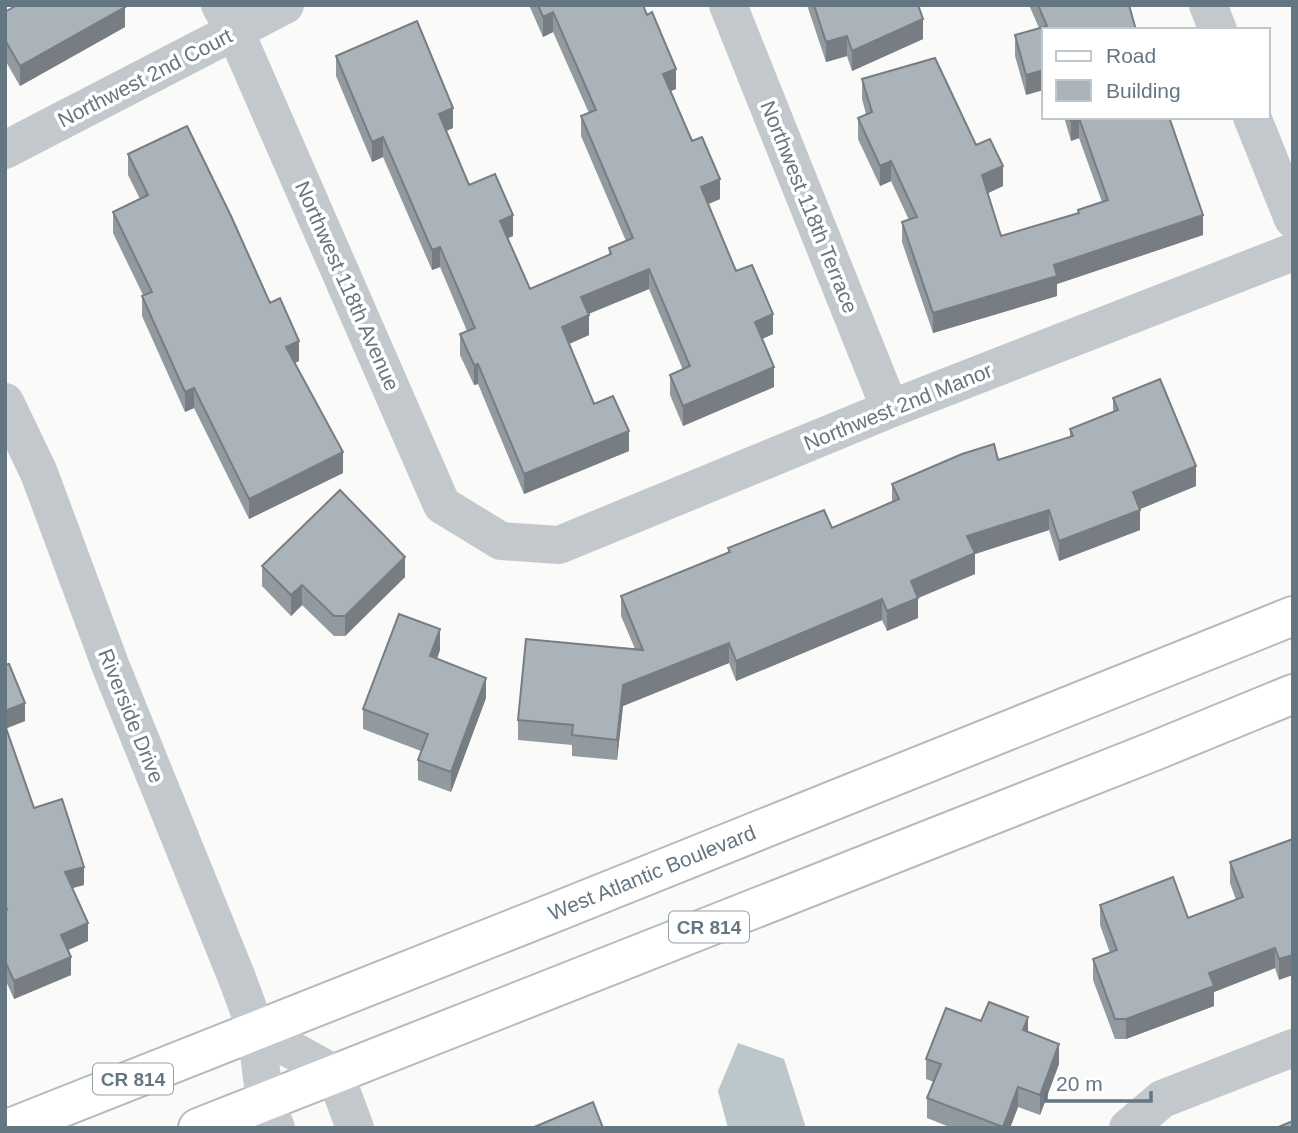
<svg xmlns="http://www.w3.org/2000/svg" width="1298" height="1133" viewBox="0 0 1298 1133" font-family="Arial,sans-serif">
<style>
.water{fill:#bbc7cb}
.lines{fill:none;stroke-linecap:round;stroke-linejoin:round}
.major-casing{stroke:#b5babe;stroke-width:42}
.minor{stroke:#c3c8cc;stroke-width:38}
.major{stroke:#fff;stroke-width:38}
.wall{fill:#929a9f}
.shaded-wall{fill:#777d82}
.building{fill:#aab3b9;stroke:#777d82;stroke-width:2}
.labels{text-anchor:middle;stroke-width:7;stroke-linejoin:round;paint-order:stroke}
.shield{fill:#fff;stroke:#939fa8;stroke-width:2}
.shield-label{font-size:19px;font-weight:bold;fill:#657683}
.street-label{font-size:21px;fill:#657683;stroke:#fff}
</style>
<rect width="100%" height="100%" fill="#fafaf8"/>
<path class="water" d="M738,1043L784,1059L806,1128H728L718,1091Z"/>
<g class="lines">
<defs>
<path id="major" d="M10,1128L558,911L1293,616
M198,1128L1154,751L1293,694"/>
</defs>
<use href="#major" class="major-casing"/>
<path class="minor" d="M220,5L235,31L442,505L501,541L559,545L890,409L1293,252
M728,5L890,409
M1208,5L1218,30
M1252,117L1293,219
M5,150L285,5
M5,402L39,473L111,667L237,978L256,1030L265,1102L276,1128
M256,1030L335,1074L355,1128
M1128,1128L1162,1099L1293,1048"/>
<use href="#major" class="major"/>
</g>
<path class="wall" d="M15,5H124L125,27L20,86L5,60V12L15,6Z
M529,5H643L676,89L670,91L720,199L708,204L736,271L773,334L762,339L774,387L683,426L670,395V375L683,370L649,289L588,314L589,335L569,344L594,404L629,451L524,494L478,384L474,385L460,355V334L467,331L440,267L432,270L383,157L372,162L336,76V56L453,128L446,131L469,185L513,236L508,238L530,289L609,255V248L626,241L581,136V116L589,113L553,32L543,37Z
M807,5H918L923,39L852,71L847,56L826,62Z
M1029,5H1129L1044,30L1026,95L1015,56V35L1039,28Z
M862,79L976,145L1003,186L988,193L1001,236L1078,214V210L1102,202L1079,138L1071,141L1064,117H1161L1203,235L1057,284V296L933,333L902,242V222L909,220L891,181L880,186L858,139V118L866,114L862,99Z
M128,154L270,303L299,361L295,363L343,473L249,519L194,408L185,412L142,316V296L143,295L113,233V212L140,199L128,175Z
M1113,398L1196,486L1140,509V530L1059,561L1049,530L975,554V574L918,598V618L887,631L882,620L736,681L729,663L623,706L617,760L572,756V745L518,740V720L635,649L621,616V596L728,552V548L832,528L892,502V484L998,460L1070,437V429L1113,411Z
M262,566L405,577L345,636H334L302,605L291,616L262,586Z
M440,650L437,659L486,698L451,792L418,780V760L421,751L363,729V709Z
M5,665L25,721L6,728L34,808L84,885L72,888L88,941L68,950L71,975L14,999L5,979Z
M1293,839L1279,980L1275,968L1214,992V1006L1126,1039H1115L1093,980V959L1110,953L1100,925V905L1188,918L1236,900L1230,883V862Z
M981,1021L1028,1032L1059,1064L1040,1115L1018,1107L1010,1128H952L927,1118V1098L934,1082L926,1079V1059Z"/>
<path class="shaded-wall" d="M125,7V27L20,86V66Z
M553,12V32L543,37V17Z
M923,19V39L852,71V51Z
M847,36V56L826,62V42Z
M676,69V89L663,94V74Z
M1044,70V90L1026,95V75Z
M453,108V128L439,134V114Z
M1079,118V138L1071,141V121Z
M383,137V157L372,162V142Z
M891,161V181L880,186V166Z
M1003,166V186L982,196V175Z
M720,179V199L701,207V187Z
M513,215V236L500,241V221Z
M1203,215V235L1057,284V296L933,333V313L1054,265Z
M440,247V267L432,270V250Z
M649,269V289L581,317V297Z
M773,314V334L755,342V322Z
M589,315V335L562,347V327Z
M299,341V361L286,367V347Z
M478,364V384L474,385V365Z
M774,367V387L683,426V406Z
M194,388V408L185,412V392Z
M629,431V451L524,494V474Z
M343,452V473L249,519V499Z
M1196,466V486L1133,512V492Z
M1049,510V530L975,554V574L918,598V618L887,631V611L911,581L967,536Z
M1140,510V530L1059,561V541Z
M405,557V577L345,636V616Z
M302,585V605L291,616V595Z
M882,599V620L736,681V661Z
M440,629V650L430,677V656Z
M729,643V663L623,706L617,760V740L623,685Z
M486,678V698L451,792V772Z
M25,703V721L5,729V711Z
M84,867V885L65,890V872Z
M88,923V941L61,953V935Z
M1275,948V968L1214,992V1006L1126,1039V1019L1209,973Z
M1293,955V975L1279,980V959Z
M71,957V975L14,999V981Z
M1028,1017V1037L1023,1030Z
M1059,1044V1064L1040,1115V1095Z
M1018,1087V1107L1010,1128H1003Z"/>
<path class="building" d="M17,5H124L125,7L20,66L5,40V12Z
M538,5H643L647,15L652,12L676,69L663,74L692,141L702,137L720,179L701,187L736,271L752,265L773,314L755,322L774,367L683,406L670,375L690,366L649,269L581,297L589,315L562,327L594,404L613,396L629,431L524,474L478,364L474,365L460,334L475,328L440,247L432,250L383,137L372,142L336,56L417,21L453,108L439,114L469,185L495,174L513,215L500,221L530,289L611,254L609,248L633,238L581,116L596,110L553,12L543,17Z
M814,5H918L923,19L852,51L847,36L826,42Z
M1038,5H1129L1136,30H1044V70L1026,75L1015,35L1047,26Z
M935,58L976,145L990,139L1003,166L982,175L1001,236L1079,213L1078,210L1108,200L1079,118L1071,121L1070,117H1161V119L1169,117L1203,215L1054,265L1057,276L933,313L902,222L917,217L891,161L880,166L858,118L872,112L862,79Z
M187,126L231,216L270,303L280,298L299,341L286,347L343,452L249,499L194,388L185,392L142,296L152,292L113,212L148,195L128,154Z
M1160,379L1196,466L1133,492L1140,510L1059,541L1049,510L967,536L975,553L911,581L918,598L887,611L882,599L736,661L729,643L623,685L617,740L572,735L573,725L518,720L526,639L643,650L621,596L730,552L728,548L824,510L832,528L899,499L892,484L962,454L994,444L998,460L1073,436L1070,429L1118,410L1113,398Z
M340,490L405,557L345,616H334L302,585L291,595L262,566Z
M399,614L440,629L430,656L486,678L451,772L418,760L428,734L363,709Z
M9,664L25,703L5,711V665Z
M5,725L34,808L62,799L84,867L65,872L88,923L61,935L71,957L14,981L5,961V911L7,910L5,903Z
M1293,839V955L1279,959L1275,948L1209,973L1214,986L1126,1019H1115L1093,959L1117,950L1100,905L1173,877L1188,918L1243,897L1230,862Z
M989,1002L1028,1017L1023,1030L1059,1044L1040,1095L1018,1087L1003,1127L927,1098L941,1064L926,1059L946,1008L981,1021Z
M593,1102L603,1128H532Z
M1293,1121V1128H1276Z"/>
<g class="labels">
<g class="shield">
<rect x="669" y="911.5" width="80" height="31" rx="5"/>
<rect x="93" y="1063.5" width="80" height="31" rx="5"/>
</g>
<g class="shield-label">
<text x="709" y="934">CR 814</text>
<text x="133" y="1086">CR 814</text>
</g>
<g class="street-label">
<text transform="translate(145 78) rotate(-27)" y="7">Northwest 2nd Court</text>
<text transform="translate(809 207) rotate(68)" y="7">Northwest 118th Terrace</text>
<text transform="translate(347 286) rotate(66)" y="7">Northwest 118th Avenue</text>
<text transform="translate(898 407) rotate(-22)" y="7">Northwest 2nd Manor</text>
<text transform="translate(131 716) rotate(68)" y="7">Riverside Drive</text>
<text transform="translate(652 873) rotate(-22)" y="7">West Atlantic Boulevard</text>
</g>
</g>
<rect width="1298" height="1133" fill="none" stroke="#657683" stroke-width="14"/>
<rect x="1042" y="28" width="228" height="91" fill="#ffffff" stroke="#c1c8cd" stroke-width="2"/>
<rect x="1056" y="51" width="35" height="10" fill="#ffffff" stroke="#c1c8cd" stroke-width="2"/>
<text x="1106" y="63" font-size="21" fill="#657683">Road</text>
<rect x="1056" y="80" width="35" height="21" fill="#aab3b9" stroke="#c1c8cd" stroke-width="2"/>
<text x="1106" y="98" font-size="21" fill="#657683">Building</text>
<path d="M1046 1091v10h105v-10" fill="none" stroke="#657683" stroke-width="3.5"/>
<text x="1056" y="1091" font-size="21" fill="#657683" stroke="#ffffff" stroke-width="5" paint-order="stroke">20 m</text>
</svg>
